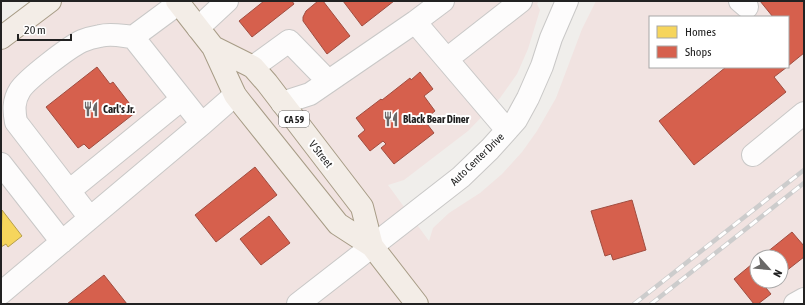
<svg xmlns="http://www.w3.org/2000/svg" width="805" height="305" viewBox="0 0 805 305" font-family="'Asap Condensed',sans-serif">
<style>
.commercial{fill:#f1e3e1;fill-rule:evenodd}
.homes{fill:#f6d55c;stroke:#b69f4b}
.shops{fill:#d6604d;stroke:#a04d40}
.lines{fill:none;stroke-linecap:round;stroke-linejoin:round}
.minor-casing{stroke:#c9c8c7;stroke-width:24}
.major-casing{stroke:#a79c86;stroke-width:24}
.minor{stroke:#fdfcfc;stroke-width:22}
.major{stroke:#f3ede7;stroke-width:22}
.rail-casing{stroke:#ccc;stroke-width:4.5}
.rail{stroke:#fff;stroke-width:3;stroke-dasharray:9;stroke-linecap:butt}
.labels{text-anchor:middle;stroke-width:4;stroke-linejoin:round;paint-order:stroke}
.shield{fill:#fff;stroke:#646464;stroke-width:1}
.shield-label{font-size:10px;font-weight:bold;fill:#222}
.poi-label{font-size:11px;font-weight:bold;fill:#222;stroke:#fff;text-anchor:start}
.street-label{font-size:11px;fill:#222;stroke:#fff}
</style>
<rect width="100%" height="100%" fill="#f0eeeb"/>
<path class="commercial" d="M33,1H539L537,4L540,10L528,49L517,74L500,98L468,131L404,180L388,185L429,241L433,228L449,213L480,193L502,174L522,152L537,131L556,98L582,29L596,1H804V304H1V29ZM650,17H788V67H650ZM757,257H781V281H757Z"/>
<path class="homes" d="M2,210L22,236L8,247L6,244L1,247Z"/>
<path class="shops" d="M264,1H292L294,4L252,37L239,21Z
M318,1H323L350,36L327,54L303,21V17L306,11Z
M343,1H394L362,26Z
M760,1H804V53L788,66V17H773Z
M97,67L110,84L113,82L136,112L89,149L84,144L78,148L46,107Z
M726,67H787L774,77L786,92L694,165L659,121Z
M420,72L433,89L424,96L435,111L424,120L434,133L394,164L381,148L386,144L383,141L370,151L358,136L365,130L356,118L381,99L382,100L410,78L411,80Z
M255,167L277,195L216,242L195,215Z
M632,200L646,250L613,260L611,254L605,256L591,211Z
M269,216L290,243L261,265L240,239Z
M792,232L804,246V257L781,275V257H761Z
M757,260V281H774L766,288L771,294L758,304H754L734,279Z
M104,275L127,304H67Z"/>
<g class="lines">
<defs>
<path id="minor" d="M740,1L747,7
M179,3L133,37L202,124
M415,22L443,1
M198,28L227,1
M447,59L521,1
M253,67L289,41L328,81
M282,103L310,94L415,22L507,130
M753,155L804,113
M1,164L62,242
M69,191L182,99
M90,218L16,122C14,111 13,101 20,90C27,79 69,47 82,41C87,39 94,37 100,36C111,33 122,36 133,37
M1,293L202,124L235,95
M298,304L461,177L490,149L516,120L528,98L542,66L551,38L567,1
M795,304L804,299"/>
<path id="major" d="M177,1L213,47L235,95L242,104L338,224L372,246L417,304
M1,38L50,1
M213,47L253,67L267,83L362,207L372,246"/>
</defs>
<use href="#minor" class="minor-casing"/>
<use href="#major" class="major-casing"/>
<use href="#minor" class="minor"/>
<use href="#major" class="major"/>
<defs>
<path id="rail" d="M634,304L804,170
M651,304L804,183"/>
</defs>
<use href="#rail" class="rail-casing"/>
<use href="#rail" class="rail"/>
</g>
<defs>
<symbol id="restaurant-bare" viewBox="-9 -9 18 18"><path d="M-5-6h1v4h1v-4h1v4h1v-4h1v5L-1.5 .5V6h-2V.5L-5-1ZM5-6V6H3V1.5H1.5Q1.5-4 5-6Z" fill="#6a6968" stroke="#fff" stroke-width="2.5" paint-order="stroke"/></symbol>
</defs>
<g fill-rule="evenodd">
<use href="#restaurant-bare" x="80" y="98" width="22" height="22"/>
<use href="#restaurant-bare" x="380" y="108" width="22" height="22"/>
</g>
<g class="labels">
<rect class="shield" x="279" y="111" width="30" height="16" rx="3"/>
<g class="shield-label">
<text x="294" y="123">CA 59</text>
</g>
<g class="poi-label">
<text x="103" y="113">Carl's Jr.</text>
<text x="403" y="123">Black Bear Diner</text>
</g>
<g class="street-label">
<text transform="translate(321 154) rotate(52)" y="4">V Street</text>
<text transform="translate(477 159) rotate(-44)" y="4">Auto Center Drive</text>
</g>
</g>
<rect width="805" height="305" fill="none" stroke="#222222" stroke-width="4"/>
<rect x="649" y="16" width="140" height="52" fill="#ffffff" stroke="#a7a7a7"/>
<rect x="657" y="26" width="20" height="12" fill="#f6d55c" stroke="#a7a7a7"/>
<text x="685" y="36" font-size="12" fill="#222222">Homes</text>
<rect x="657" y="46" width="20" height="12" fill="#d6604d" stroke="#a7a7a7"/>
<text x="685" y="56" font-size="12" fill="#222222">Shops</text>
<g transform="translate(769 269) rotate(117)"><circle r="19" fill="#ffffff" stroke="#a7a7a7"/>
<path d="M0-3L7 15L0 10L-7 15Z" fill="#6a6968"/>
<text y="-6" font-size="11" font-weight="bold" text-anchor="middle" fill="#222222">N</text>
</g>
<path d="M18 34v6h53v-6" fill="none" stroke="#222222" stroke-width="2"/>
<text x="24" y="34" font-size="12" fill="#222222" stroke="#ffffff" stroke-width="3" paint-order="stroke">20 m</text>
</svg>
